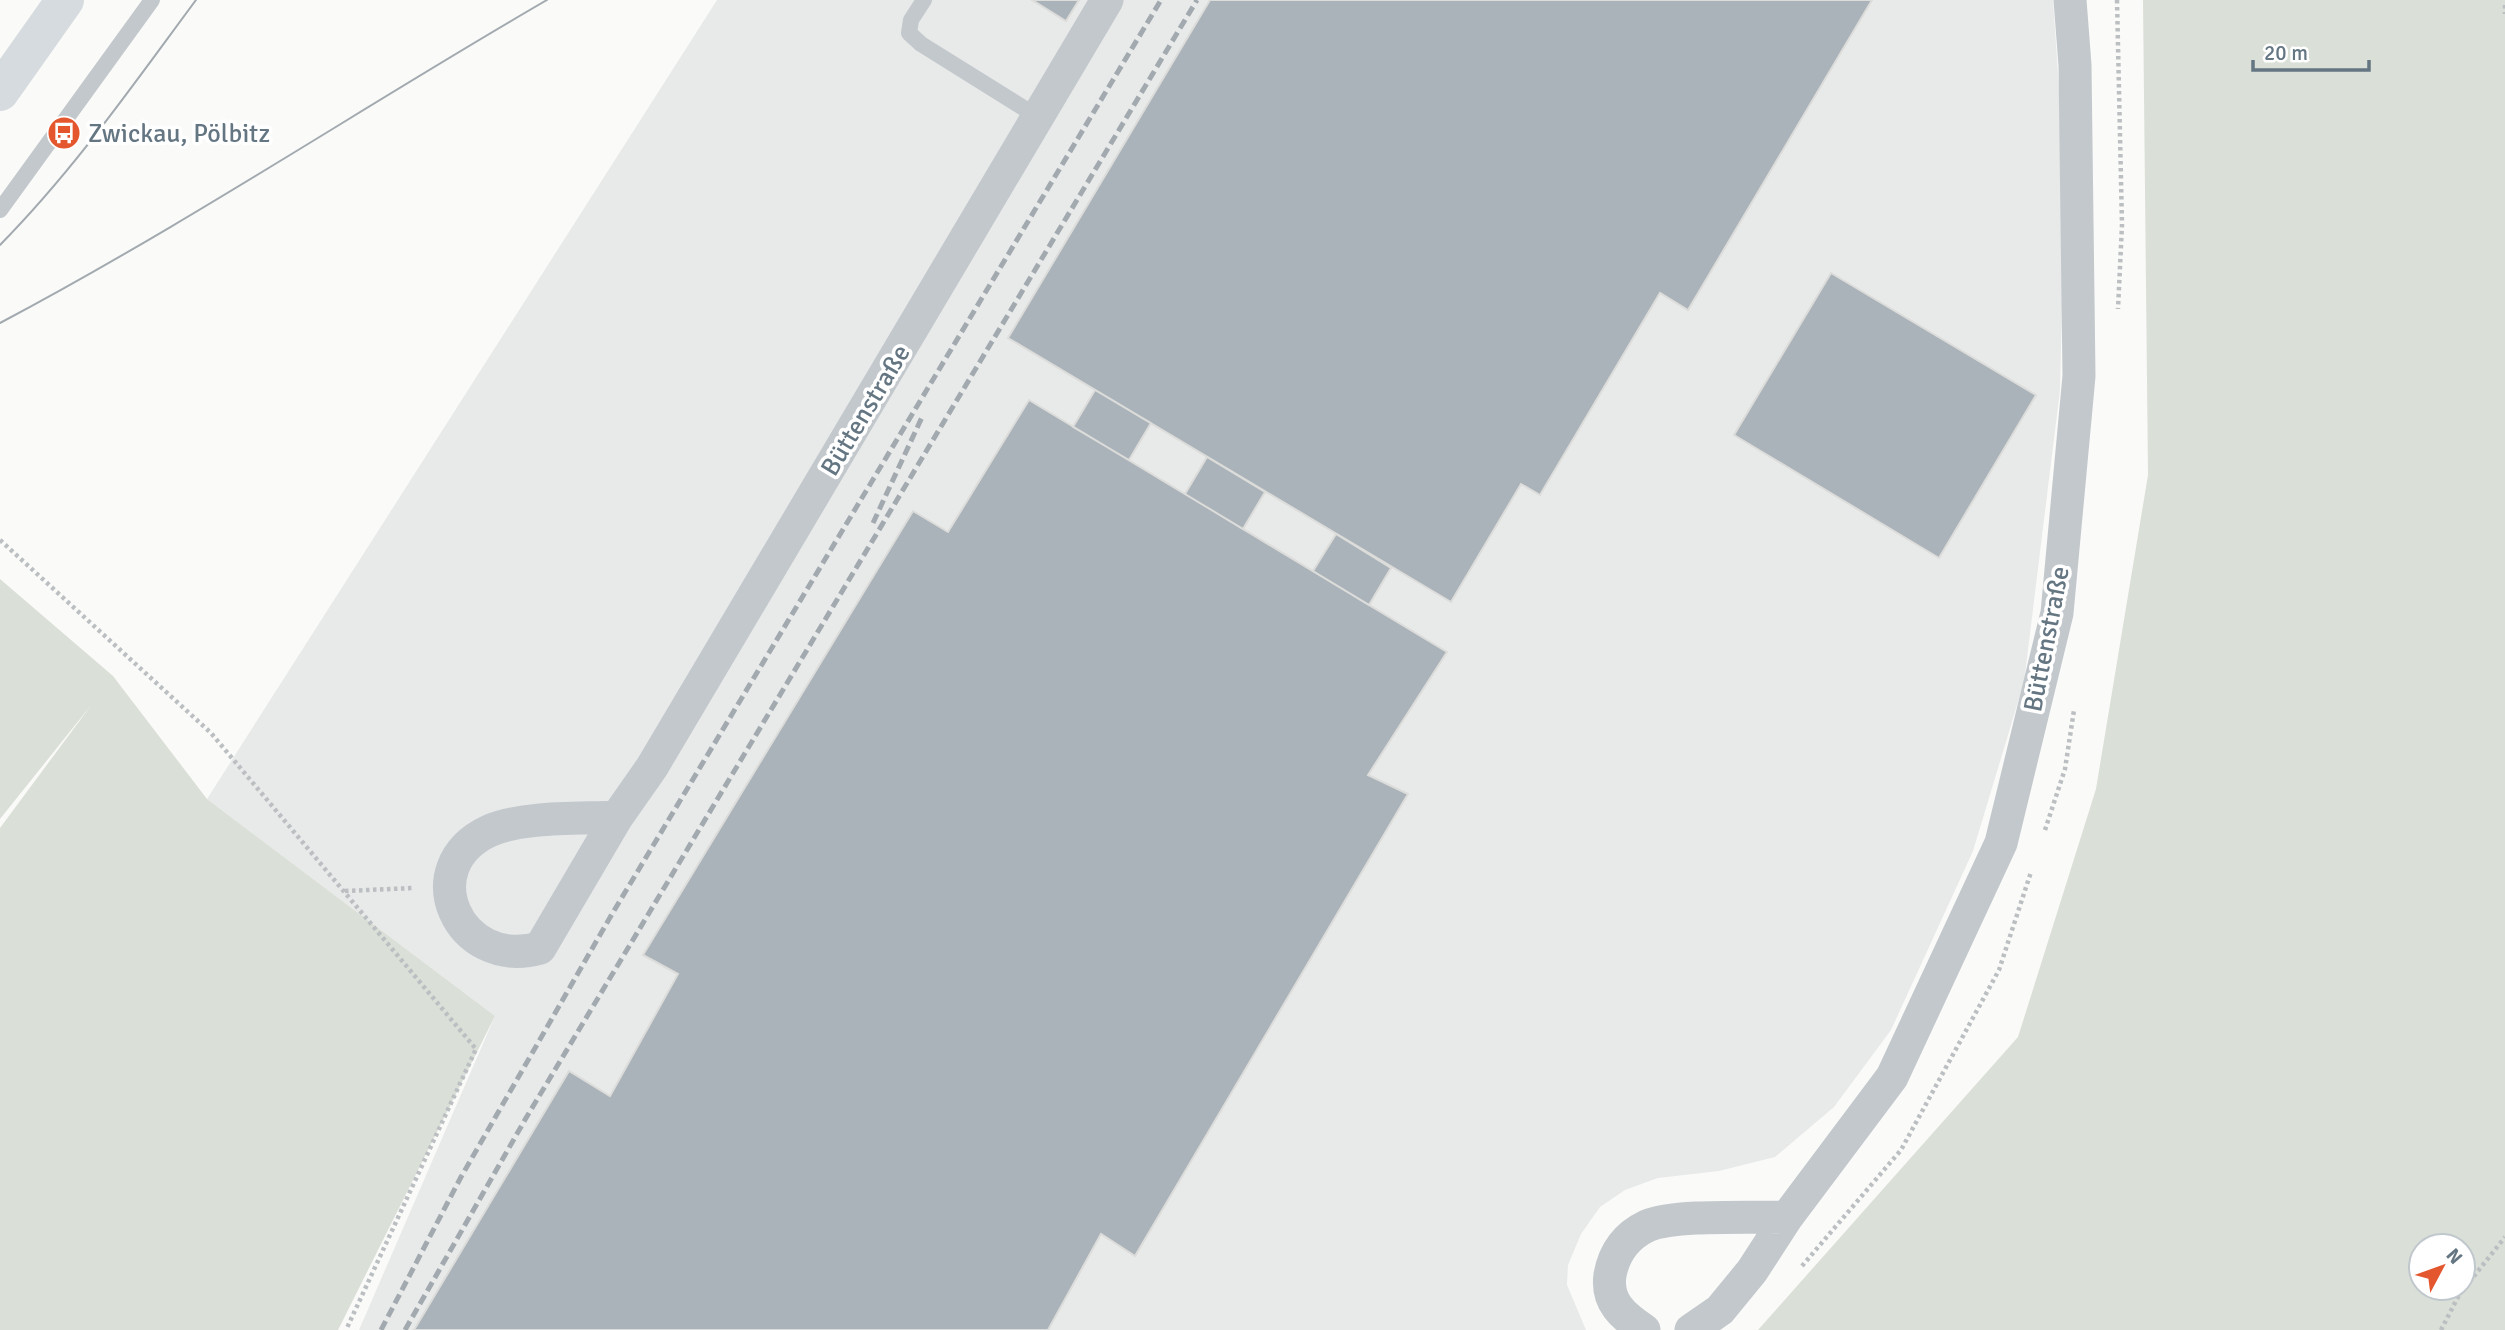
<svg xmlns="http://www.w3.org/2000/svg" width="2505" height="1330" viewBox="0 0 2505 1330" font-family="Signika,sans-serif">
<style>
.built{fill:#e8e9e9}
.green{fill:#dadfd7;fill-rule:evenodd}
.building{fill:#aab3b9;stroke:#dcdcda;stroke-width:2}
.lines{fill:none;stroke-linecap:round;stroke-linejoin:round}
.path{stroke:#bbbfc2;stroke-width:4.5;stroke-dasharray:3.5 3.5;stroke-linecap:butt}
.lane{stroke:#c3c8cc;stroke-width:16}
.street{stroke:#c3c8cc;stroke-width:33}
.secondary{stroke:#d6dbdf;stroke-width:38}
.tram{stroke:#a2aab0;stroke-width:2}
.rail{stroke:#a2aab0;stroke-width:5;stroke-dasharray:10 5;stroke-linecap:butt}
.labels{text-anchor:middle;stroke-width:7;stroke-linejoin:round;paint-order:stroke}
.poi-label{font-size:26px;fill:#657683;stroke:#fff;text-anchor:start}
.street-label{font-size:26px;fill:#657683;stroke:#fff}
</style>
<rect width="100%" height="100%" fill="#fafaf8"/>
<path class="built" d="M717,0H2053L2065,176L2060,390L2024,682L1973,851L1891,1030L1834,1107L1775,1157L1719,1171L1658,1178L1625,1190L1600,1207L1581,1234L1568,1265L1567,1285L1586,1330H359L495,1016L207,799Z"/>
<path class="green" d="M2143,0H2505V1330H1758L2018,1037L2096,789L2148,475ZM2421,1246H2463V1288H2421Z
M0,579L113,676L207,799L495,1016L338,1330H0V828L92,704L0,819Z"/>
<path class="building" d="M1032,0H1079L1066,21Z
M1210,0H1872L1688,310L1660,293L1540,495L1521,484L1451,602L1008,338Z
M1831,273L2036,395L1939,558L1734,435Z
M1095,390L1151,423L1129,460L1073,427Z
M1029,400L1447,652L1368,775L1408,794L1135,1256L1101,1234L1048,1330H414L569,1071L610,1096L678,974L643,955L913,511L948,532Z
M1207,457L1265,492L1243,529L1185,494Z
M1336,534L1391,568L1369,605L1313,571Z"/>
<g class="lines">
<path class="path" d="M2117,0L2122,225L2118,309
M2505,5V14
M0,540L211,733L476,1049L346,1330
M2045,830L2065,769L2074,710
M345,891L413,888
M1802,1266L1901,1150L1999,970L2031,872
M2441,1330L2459,1295L2505,1237"/>
<path class="lane" d="M924,0L911,20L909,33L921,44L1038,117
M0,210L152,0"/>
<path class="street" d="M617,817C581,819 522,816 489,831C412,867 458,971 540,948L617,817L652,767L1107,0
M1644,1330C1623,1316 1606,1302 1610,1275C1614,1253 1626,1236 1647,1226C1675,1214 1754,1218 1787,1217
M1691,1330L1720,1310L1752,1271L1787,1217L1892,1077L2001,843L2057,613L2079,376L2075,65L2070,0"/>
<path class="secondary" d="M0,92L65,0"/>
<path class="tram" d="M0,245C74,170 133,85 196,0
M0,323C187,224 364,106 547,0"/>
<path class="rail" d="M873,523L923,415
M381,1330L461,1177L612,914L1161,0
M405,1330L526,1118L1197,0"/>
</g>
<defs>
<symbol id="bus-disc" viewBox="-11 -11 22 22"><circle r="9.5" fill="#e4572e" stroke="#fff"/><path d="M-5-6H5V4H4V6H2V4H-2V6H-4V4H-5ZM-3.5-4V0h7V-4ZM-3.5 1.2v1.5H-2V1.2ZM2 1.2v1.5H3.5V1.2Z" fill="#fff"/></symbol>
</defs>
<g fill-rule="evenodd">
<use href="#bus-disc" x="45" y="114" width="38" height="38"/>
</g>
<g class="labels">
<g class="poi-label">
<text x="88" y="142">Zwickau, Pölbitz</text>
</g>
<g class="street-label">
<text transform="translate(865 410) rotate(-59)" y="9">Büttenstraße</text>
<text transform="translate(2046 639) rotate(-79)" y="9">Büttenstraße</text>
</g>
</g>
<g transform="translate(2442 1267) rotate(49)"><circle r="33" fill="#ffffff" stroke="#c1c8cd" stroke-width="2"/>
<path d="M0-5L12 26L0 18L-12 26Z" fill="#e4572e"/>
<text y="-10" font-size="19" font-weight="bold" text-anchor="middle" fill="#657683">N</text>
</g>
<path d="M2253 60v10h116v-10" fill="none" stroke="#657683" stroke-width="3.5"/>
<text x="2264" y="60" font-size="21" fill="#657683" stroke="#ffffff" stroke-width="5" paint-order="stroke">20 m</text>
</svg>
